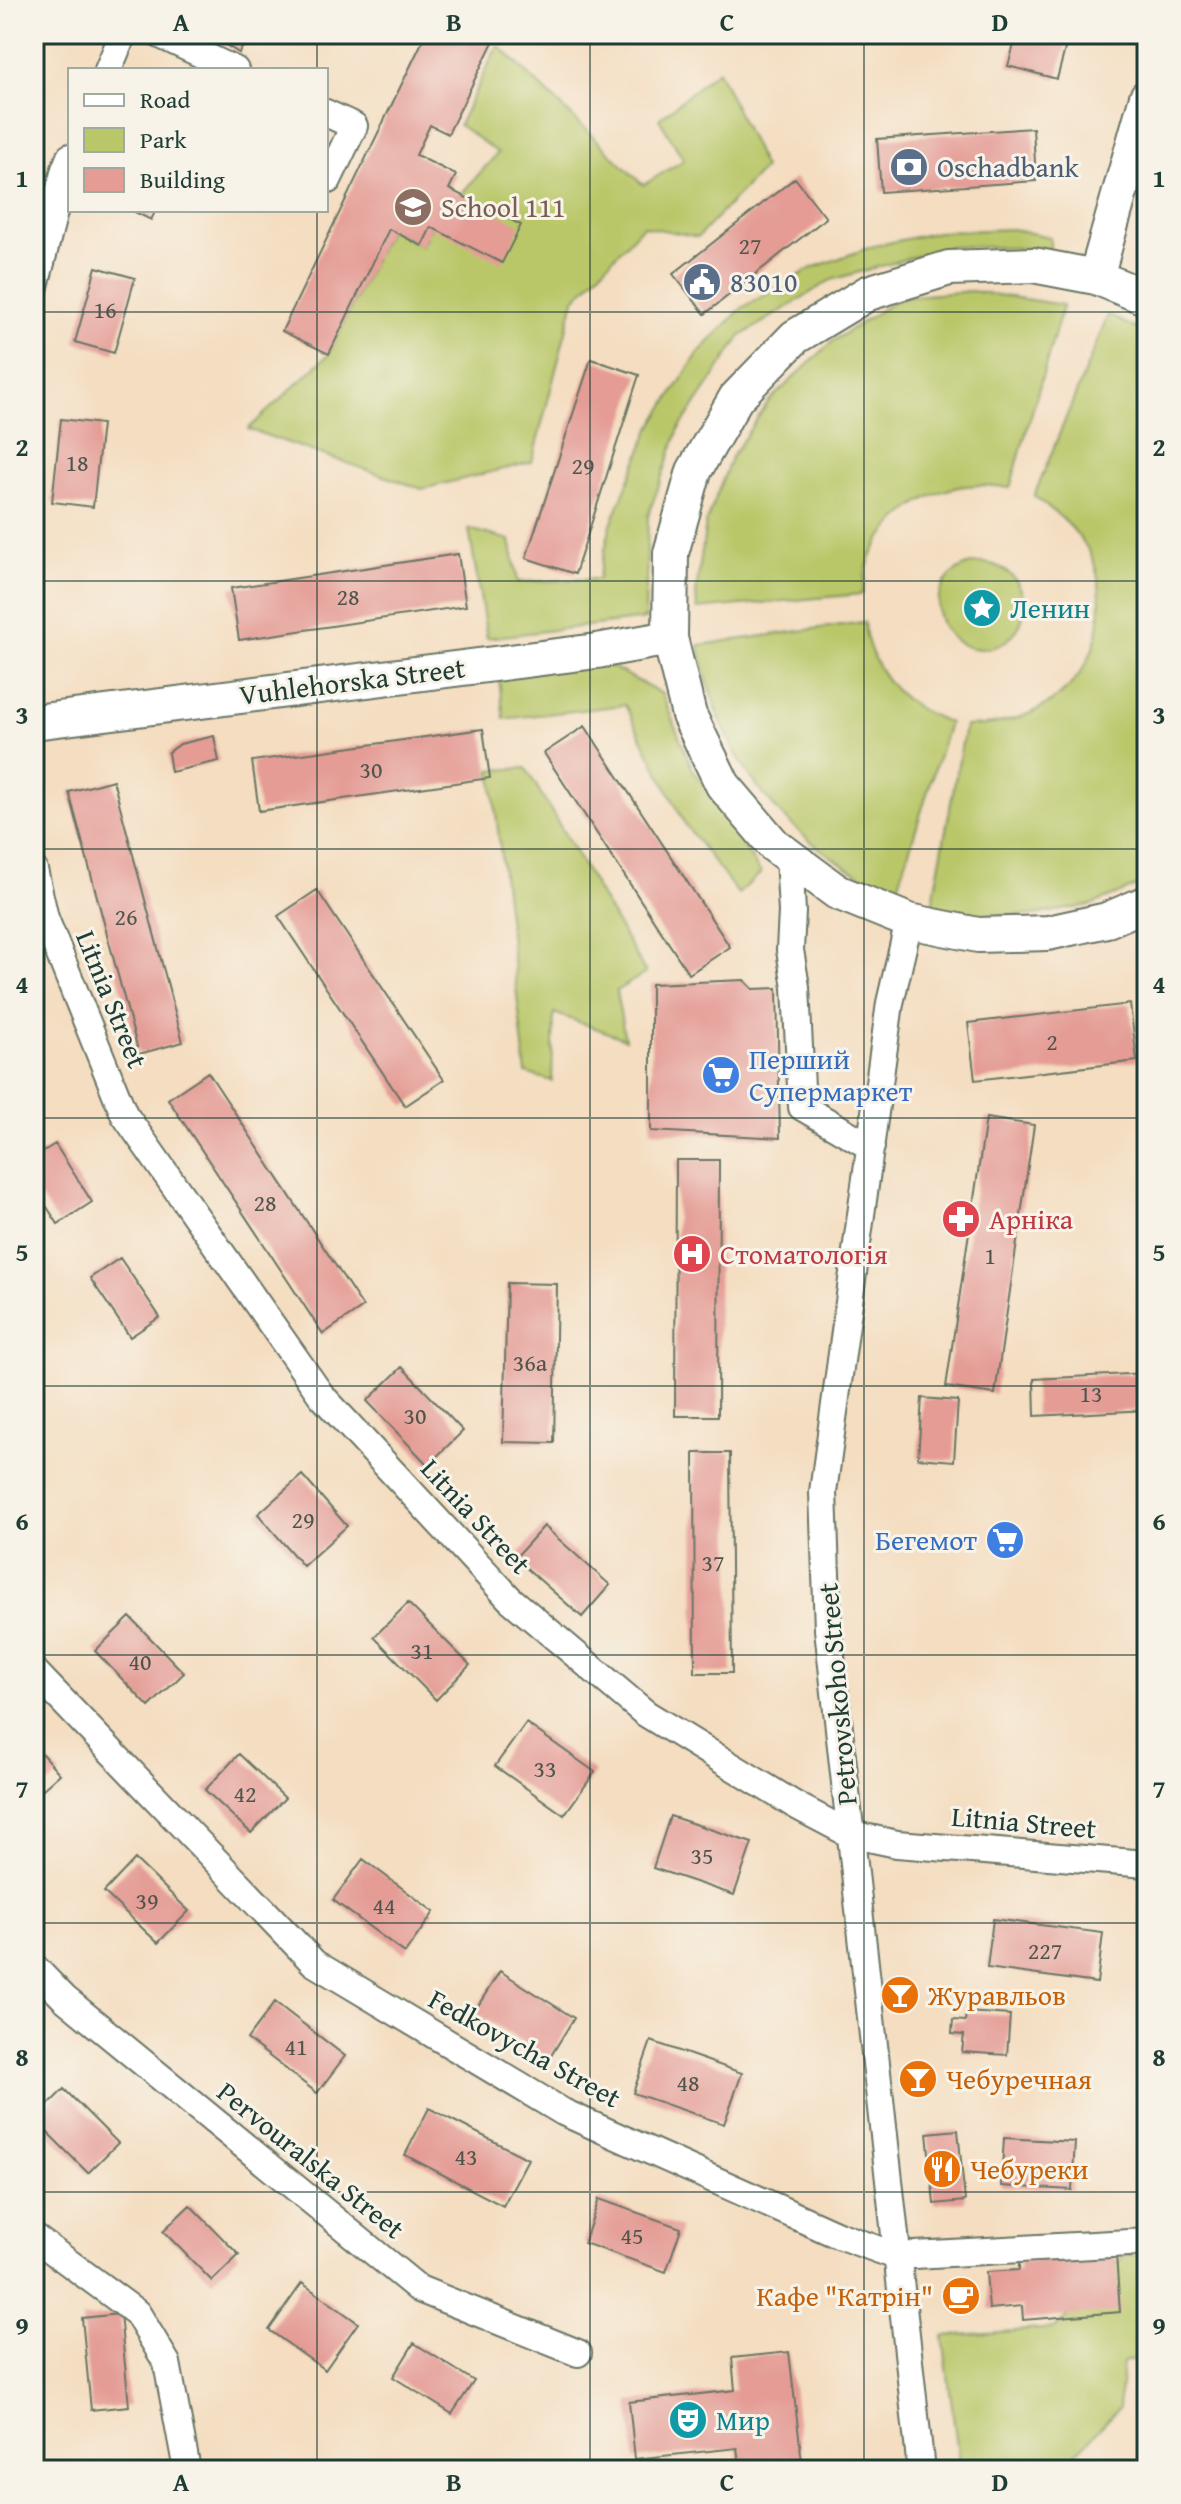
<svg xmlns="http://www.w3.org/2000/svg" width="1181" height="2504" viewBox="0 0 1181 2504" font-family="'Gentium Book Plus',serif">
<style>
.green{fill:#bac769;stroke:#6c824e;stroke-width:2}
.building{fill:#e49c95}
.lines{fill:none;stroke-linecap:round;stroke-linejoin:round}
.minor-casing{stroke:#6a7565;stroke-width:30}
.major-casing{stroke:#6a7565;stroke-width:38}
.minor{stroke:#fff;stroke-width:26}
.major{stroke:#fff;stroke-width:34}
.grid{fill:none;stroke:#1f3d34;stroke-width:2;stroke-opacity:0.55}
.labels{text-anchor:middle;stroke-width:6;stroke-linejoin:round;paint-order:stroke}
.number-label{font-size:24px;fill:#50554c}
.service-label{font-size:28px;fill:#4e5e75;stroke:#f7f3e8;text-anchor:start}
.education-label{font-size:28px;fill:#785e54;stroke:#f7f3e8;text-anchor:start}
.culture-label{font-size:28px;fill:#0d838f;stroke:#f7f3e8;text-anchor:start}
.street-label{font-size:28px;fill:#1f3d34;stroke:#f7f3e8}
.shop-label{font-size:28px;fill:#366cbe;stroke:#f7f3e8;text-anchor:start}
.health-label{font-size:28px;fill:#be3a42;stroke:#f7f3e8;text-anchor:start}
.food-label{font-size:28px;fill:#c56008;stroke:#f7f3e8;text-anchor:start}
.neatline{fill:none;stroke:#1f3d34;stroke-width:3}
.grid-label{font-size:26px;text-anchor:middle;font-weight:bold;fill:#1f3d34}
</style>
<rect width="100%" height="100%" fill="#f7f3e8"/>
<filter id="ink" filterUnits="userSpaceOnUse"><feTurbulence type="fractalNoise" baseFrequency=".0125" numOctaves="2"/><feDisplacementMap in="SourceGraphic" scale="16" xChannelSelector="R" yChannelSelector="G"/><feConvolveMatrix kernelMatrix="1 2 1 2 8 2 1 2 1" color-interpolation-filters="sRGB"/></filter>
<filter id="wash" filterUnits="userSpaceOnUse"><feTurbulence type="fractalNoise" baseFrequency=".006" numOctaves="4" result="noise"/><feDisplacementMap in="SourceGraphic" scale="32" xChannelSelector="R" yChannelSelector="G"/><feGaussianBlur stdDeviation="1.8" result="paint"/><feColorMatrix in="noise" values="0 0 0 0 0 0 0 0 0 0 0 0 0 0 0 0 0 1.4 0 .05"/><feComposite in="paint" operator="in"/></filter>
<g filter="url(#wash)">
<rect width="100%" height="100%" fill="#f4ddc0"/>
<path class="green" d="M498,45L643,185L684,160L659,119L718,70L764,168L698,237L643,226L574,300L532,462L422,489L248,429L329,354L389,229L422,246L431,227L498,153L459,125Z
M1012,229L1050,237V249L953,246L831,280L741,336L679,429L648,516L645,619L487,638L469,529L510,540L518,582L598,579L611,524L650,429L699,352L742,308L812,268L874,246L938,232Z
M972,291L1063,305L1010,488C993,485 971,484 954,488C916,497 882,527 868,564C865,573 864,585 862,594L697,609L696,592L706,523L731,458L769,401L833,341L901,297Z
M1108,315L1147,334V882L1091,905L1034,915L980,916L932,906L965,726C1038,726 1099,684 1100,607C1101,588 1097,564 1087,548C1073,525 1055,512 1034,496Z
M938 606a43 43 0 1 1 86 0a43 43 0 1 1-86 0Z
M864,622C867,655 887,688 915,706C925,713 938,717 949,723L896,893C809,854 742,791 713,699C707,681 701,664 699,645Z
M605,663L662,694L692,768L761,873L738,894L685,824L625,705L504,719L498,672Z
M526,768L646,973L616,991L625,1039L554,1013L552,1081L526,1073L491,770Z
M1147,2254V2356L1123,2362L1119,2408L1061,2470H960L943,2336L1056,2328L1125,2255Z"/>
<g id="blocks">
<path class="building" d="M208,34H250L239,53Z
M426,34H488L495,38L448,134L430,125L416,155L456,175L449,189L521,225L502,263L431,227L422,246L389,229L329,354L282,331Z
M1017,34H1069L1057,79L1008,66Z
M1033,128L1036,181L881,192L877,139Z
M795,178L826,218L705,314L673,274Z
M131,210H156L151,220Z
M96,267L135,278L114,353L75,342Z
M591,359L639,375L575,574L526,558Z
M61,419L102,424L93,507L52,502Z
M458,554L466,606L239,640L231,588Z
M585,726L730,947L689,974L544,753Z
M483,729L490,778L259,811L252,761Z
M214,736L219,761L171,772L168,753L180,744Z
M113,780L183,1042L139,1054L69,792Z
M317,890L444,1080L405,1106L278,916Z
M744,980L753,989L777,988L780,1138L651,1131V984Z
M1130,1004L1137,1061L975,1080L968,1023Z
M208,1072L363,1307L323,1334L168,1099Z
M986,1118L1034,1125L995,1394L946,1387Z
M55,1144L92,1202L58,1224L34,1187V1157Z
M676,1160H719L718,1416H675Z
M120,1258L160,1317L130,1337L90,1278Z
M507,1283L557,1284L554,1443L503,1442Z
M402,1367L463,1431L428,1465L367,1401Z
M1147,1373V1410L1035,1416L1034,1379Z
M922,1398L958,1401L954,1461L918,1458Z
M694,1453H730L732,1673H695Z
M302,1475L347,1526L303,1566L258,1514Z
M544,1526L610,1585L582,1617L515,1558Z
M408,1603L470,1665L436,1700L374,1637Z
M130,1617L184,1673L149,1707L95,1651Z
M526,1723L595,1772L564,1815L495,1766Z
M34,1745L60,1774L34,1797Z
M239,1754L285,1798L251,1833L205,1790Z
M670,1816L752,1843L734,1895L653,1868Z
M135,1859L189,1911L158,1943L104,1892Z
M363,1859L434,1912L405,1953L333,1900Z
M993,1919L1103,1933L1097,1983L987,1968Z
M500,1971L574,2018L549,2059L474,2012Z
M275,2002L345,2056L317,2093L247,2039Z
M966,2012L1010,2015L1007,2055L962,2052L964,2035L952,2034L953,2020L965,2021Z
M651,2041L742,2073L724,2124L633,2093Z
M64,2089L118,2143L88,2173L34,2119Z
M429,2108L528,2159L503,2206L405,2155Z
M958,2130L965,2201L934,2204L927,2133Z
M1004,2138L1075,2142L1072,2190L1001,2186Z
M599,2199L681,2228L666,2272L584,2243Z
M190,2205L239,2255L212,2281L163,2231Z
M1116,2254L1120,2312L1023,2320L1022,2306L989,2309L986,2272L1019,2270V2262Z
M302,2283L358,2323L325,2370L269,2330Z
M120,2314L129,2406L91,2410L82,2318Z
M414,2343L474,2381L452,2414L393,2377Z
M789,2352L802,2462L740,2469L737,2448L635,2459L629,2402L735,2390L732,2358Z"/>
</g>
</g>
<g filter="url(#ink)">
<use href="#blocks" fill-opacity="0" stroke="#6a7565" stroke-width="2"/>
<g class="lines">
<defs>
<path id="minor" d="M158,34L235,70
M108,70L123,34
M326,113L354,126L328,180L326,179
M34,290L65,169L70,157
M789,856L792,912L790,950L796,987L802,1107L871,1147
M34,870L45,918L124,1114L321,1395L510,1599L645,1713L795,1805L850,1834L897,1844L1147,1864
M909,921L890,1003L823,1492L828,1629L921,2470
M34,1671L314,1963L563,2112L838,2235L896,2256L1147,2242
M34,1967L64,1998L419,2289L578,2353
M34,2237L137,2313L167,2363L187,2470"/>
<path id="major" d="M1096,277L1147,97
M1147,298L1096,277L1033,265L949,268L868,293L795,337L736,398L694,471L671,553L670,638L689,715L723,785L774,845L837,892L909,921L978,935L1048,933L1107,920L1147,903
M34,722L597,651L670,638"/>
</defs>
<use href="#minor" class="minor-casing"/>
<use href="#major" class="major-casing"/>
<use href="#minor" class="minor"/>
<use href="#major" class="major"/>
</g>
</g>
<path class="grid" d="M317,34V70M590,34V2470M864,34V2470M317,210V2470M34,312H1147M34,581H1147M34,849H1147M34,1118H1147M34,1386H1147M34,1655H1147M34,1923H1147M34,2192H1147"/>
<defs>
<symbol id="bank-disc" viewBox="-11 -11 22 22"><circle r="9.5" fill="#5c6f8a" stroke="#f7f3e8"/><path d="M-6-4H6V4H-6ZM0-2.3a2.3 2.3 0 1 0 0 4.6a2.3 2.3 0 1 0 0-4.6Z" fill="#fff"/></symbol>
<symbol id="school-disc" viewBox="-11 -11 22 22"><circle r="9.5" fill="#8d6e63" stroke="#f7f3e8"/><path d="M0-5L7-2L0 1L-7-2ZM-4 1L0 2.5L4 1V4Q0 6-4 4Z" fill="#fff"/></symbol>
<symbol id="civic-disc" viewBox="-11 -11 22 22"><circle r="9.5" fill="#5c6f8a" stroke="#f7f3e8"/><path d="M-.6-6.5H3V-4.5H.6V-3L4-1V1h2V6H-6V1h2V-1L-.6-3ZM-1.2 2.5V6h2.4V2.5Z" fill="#fff"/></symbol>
<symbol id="sight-disc" viewBox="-11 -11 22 22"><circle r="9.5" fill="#0f9aa8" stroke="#f7f3e8"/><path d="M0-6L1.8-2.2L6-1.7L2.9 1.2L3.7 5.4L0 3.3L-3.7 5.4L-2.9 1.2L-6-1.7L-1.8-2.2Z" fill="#fff"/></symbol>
<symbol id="supermarket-disc" viewBox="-11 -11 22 22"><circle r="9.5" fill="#3f7fe0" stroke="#f7f3e8"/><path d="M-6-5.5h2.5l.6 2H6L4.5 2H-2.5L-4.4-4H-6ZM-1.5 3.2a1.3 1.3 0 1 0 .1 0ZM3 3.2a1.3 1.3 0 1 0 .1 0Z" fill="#fff"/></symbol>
<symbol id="pharmacy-disc" viewBox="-11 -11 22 22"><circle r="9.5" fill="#e0444e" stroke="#f7f3e8"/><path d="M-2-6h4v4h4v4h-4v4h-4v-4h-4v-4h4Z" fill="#fff"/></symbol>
<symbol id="hospital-disc" viewBox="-11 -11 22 22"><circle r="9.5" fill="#e0444e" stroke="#f7f3e8"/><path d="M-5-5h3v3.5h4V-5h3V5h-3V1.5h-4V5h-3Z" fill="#fff"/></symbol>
<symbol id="bar-disc" viewBox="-11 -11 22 22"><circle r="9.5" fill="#e8710a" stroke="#f7f3e8"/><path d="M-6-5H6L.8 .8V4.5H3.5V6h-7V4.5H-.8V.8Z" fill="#fff"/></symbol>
<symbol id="restaurant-disc" viewBox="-11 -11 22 22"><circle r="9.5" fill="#e8710a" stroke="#f7f3e8"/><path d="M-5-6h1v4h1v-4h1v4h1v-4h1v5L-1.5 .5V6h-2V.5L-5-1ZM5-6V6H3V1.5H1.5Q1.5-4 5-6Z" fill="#fff"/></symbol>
<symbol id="cafe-disc" viewBox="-11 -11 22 22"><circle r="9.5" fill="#e8710a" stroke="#f7f3e8"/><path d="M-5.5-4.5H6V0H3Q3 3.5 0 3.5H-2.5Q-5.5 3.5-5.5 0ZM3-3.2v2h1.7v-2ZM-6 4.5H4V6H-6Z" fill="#fff"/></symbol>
<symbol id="theatre-disc" viewBox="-11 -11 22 22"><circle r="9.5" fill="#0f9aa8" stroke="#f7f3e8"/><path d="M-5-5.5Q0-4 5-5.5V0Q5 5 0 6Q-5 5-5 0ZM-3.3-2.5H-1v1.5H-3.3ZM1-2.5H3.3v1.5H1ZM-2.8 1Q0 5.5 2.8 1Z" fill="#fff"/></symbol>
</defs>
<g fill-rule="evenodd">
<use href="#bank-disc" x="887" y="145" width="44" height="44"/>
<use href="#school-disc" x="391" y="185" width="44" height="44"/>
<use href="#civic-disc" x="680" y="260" width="44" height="44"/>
<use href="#sight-disc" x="960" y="586" width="44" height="44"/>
<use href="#supermarket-disc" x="699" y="1053" width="44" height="44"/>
<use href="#pharmacy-disc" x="939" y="1197" width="44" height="44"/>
<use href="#hospital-disc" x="670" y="1232" width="44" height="44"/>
<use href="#supermarket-disc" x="983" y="1518" width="44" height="44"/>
<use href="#bar-disc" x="878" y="1973" width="44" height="44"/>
<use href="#bar-disc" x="896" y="2057" width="44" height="44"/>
<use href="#restaurant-disc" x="920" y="2147" width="44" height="44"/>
<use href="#cafe-disc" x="939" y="2274" width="44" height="44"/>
<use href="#theatre-disc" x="666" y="2398" width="44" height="44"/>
</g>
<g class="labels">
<g class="number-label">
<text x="750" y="254">27</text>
<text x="105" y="318">16</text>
<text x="77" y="471">18</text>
<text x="583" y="474">29</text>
<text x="348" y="605">28</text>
<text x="371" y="778">30</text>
<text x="126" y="925">26</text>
<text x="1052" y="1050">2</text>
<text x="265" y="1211">28</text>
<text x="990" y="1264">1</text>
<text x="530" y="1371">36а</text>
<text x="1091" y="1402">13</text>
<text x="415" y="1424">30</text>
<text x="303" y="1528">29</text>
<text x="713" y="1571">37</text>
<text x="422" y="1659">31</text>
<text x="140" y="1670">40</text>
<text x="545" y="1777">33</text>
<text x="245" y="1802">42</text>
<text x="702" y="1864">35</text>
<text x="147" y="1909">39</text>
<text x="384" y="1914">44</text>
<text x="1045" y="1959">227</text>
<text x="296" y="2055">41</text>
<text x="688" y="2091">48</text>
<text x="466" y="2165">43</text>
<text x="632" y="2244">45</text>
</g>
<g class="service-label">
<text x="937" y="177">Oschadbank</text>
<text x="730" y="292">83010</text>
</g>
<g class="education-label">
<text x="441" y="217">School 111</text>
</g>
<g class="culture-label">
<text x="1010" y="618">Ленин</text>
<text x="716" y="2430">Мир</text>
</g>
<g class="street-label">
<text transform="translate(352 681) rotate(-7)" y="10">Vuhlehorska Street</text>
<text transform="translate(112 999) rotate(68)" y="10">Litnia Street</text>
<text transform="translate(476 1516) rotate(47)" y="10">Litnia Street</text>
<text transform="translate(837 1694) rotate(-95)" y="10">Petrovskoho Street</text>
<text transform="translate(1024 1822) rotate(5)" y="10">Litnia Street</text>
<text transform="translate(525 2048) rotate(29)" y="10">Fedkovycha Street</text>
<text transform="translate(311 2160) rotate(39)" y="10">Pervouralska Street</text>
</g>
<g class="shop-label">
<text x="749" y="1069">Перший<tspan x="749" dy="32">Супермаркет</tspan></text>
<text x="977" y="1550" text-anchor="end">Бегемот</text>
</g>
<g class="health-label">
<text x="989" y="1229">Арніка</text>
<text x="720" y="1264">Стоматологія</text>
</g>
<g class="food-label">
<text x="928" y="2005">Журавльов</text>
<text x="946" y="2089">Чебуречная</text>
<text x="970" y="2179">Чебуреки</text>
<text x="933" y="2306" text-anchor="end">Кафе "Катрін"</text>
</g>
</g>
<rect width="1181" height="2504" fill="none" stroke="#f7f3e8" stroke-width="88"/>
<rect x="68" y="68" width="260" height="144" fill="#f7f3e8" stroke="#a1aaa0" stroke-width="2"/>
<rect x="84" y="94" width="40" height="12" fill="#ffffff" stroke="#a1aaa0" stroke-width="2"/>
<text x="140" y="108" font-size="24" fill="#1f3d34">Road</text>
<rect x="84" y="128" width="40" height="24" fill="#bac769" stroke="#a1aaa0" stroke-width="2"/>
<text x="140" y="148" font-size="24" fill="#1f3d34">Park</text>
<rect x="84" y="168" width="40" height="24" fill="#e49c95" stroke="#a1aaa0" stroke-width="2"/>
<text x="140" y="188" font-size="24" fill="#1f3d34">Building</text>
<rect x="44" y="44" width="1093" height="2416" class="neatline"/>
<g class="grid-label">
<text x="181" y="31">A</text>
<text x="454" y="31">B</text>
<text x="727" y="31">C</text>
<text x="1000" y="31">D</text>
<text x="22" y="187">1</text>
<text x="1159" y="187">1</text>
<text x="22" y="456">2</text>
<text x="1159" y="456">2</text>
<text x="22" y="724">3</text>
<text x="1159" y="724">3</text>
<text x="22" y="993">4</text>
<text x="1159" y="993">4</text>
<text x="22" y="1261">5</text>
<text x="1159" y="1261">5</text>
<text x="22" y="1530">6</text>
<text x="1159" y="1530">6</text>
<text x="22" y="1798">7</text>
<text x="1159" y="1798">7</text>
<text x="22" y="2066">8</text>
<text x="1159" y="2066">8</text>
<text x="22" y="2335">9</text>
<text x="1159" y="2335">9</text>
<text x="181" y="2491">A</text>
<text x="454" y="2491">B</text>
<text x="727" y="2491">C</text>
<text x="1000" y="2491">D</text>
</g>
</svg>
